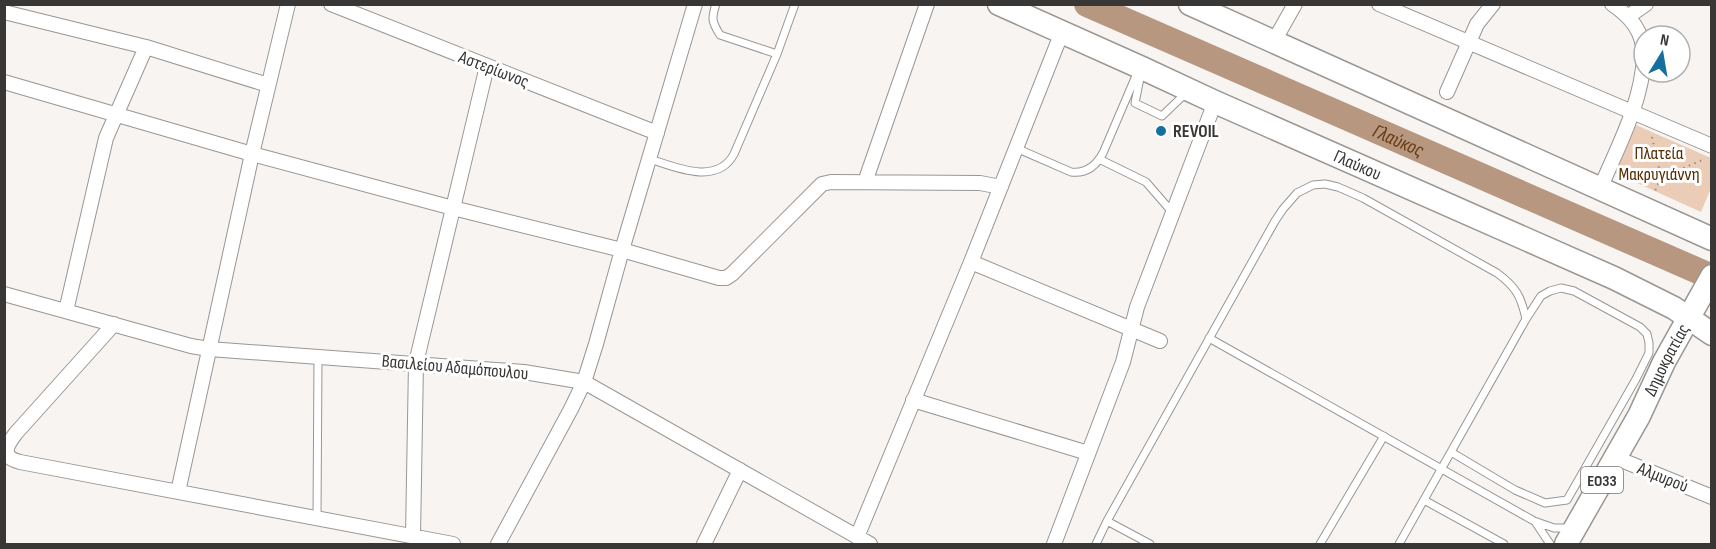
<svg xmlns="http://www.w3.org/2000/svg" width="1716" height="549" viewBox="0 0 1716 549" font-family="'Sofia Sans Condensed',sans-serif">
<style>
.green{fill:#eaccb7}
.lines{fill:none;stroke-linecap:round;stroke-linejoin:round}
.river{stroke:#b7977f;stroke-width:26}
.lane-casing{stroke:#9a9693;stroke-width:9}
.street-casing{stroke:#9a9693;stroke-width:16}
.primary-casing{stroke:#9a9693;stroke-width:25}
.path{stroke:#918f8d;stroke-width:2;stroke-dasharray:1.5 4.5;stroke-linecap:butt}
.lane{stroke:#fff;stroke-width:7}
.street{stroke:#fff;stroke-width:14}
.primary{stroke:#fff;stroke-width:22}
.poi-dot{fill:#15709f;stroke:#fff;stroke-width:2}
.labels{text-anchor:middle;stroke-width:6;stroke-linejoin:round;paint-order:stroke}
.shield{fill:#fff;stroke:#747372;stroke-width:1.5}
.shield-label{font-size:16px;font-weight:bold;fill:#383736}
.street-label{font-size:18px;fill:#383736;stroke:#fff}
.poi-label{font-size:18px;font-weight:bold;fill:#383736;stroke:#fff;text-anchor:start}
.park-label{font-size:18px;fill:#562b00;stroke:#fff}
.water-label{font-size:20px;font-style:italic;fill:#683b13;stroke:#fff}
</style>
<rect width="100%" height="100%" fill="#f8f4f1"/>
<path class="green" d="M1636,125L1711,158V188L1701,212L1615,173Z"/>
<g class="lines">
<path class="river" id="s1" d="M1087,4L1712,277"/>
<defs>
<path id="lane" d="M716,4C711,19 712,22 720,35L777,54L795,4
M1141,73L1135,103L1162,116L1187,92
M1016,148L1071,172C1086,174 1096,166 1103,153L1138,71
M650,159C675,167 717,186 734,154L777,54
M1099,159L1146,182L1172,212
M1209,338L1534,521L1554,528H1568
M1424,500L1504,544
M317,519L318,356
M1536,523L1550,544
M1096,544L1107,521
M1150,544L1107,521L1275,221L1283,209L1297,193L1313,185L1325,184L1338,187L1363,198L1497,273C1516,287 1521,296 1526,319
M1320,544L1384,436
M1399,544L1526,319L1541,296L1550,291L1561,288L1574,291L1640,327L1647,334L1649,343V353L1636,379L1567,500L1545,503L1515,490L1451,452"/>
<path id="street" d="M331,4L657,133
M1379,4L1712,146
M1612,4C1631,17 1643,31 1644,55
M4,12L146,47
M1629,16L1646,4
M1273,43L1295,4
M4,82L252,154L453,208L622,250L719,278H726L732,274L822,184L831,182L980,183L1001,187
M1447,92L1477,24L1493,4
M865,182L927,4
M1600,189C1618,146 1642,103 1644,56
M971,262L1160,341
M4,294L191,346L209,349L524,372L584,382L870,544
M66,311L106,138L146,47L268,85
M114,324L16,433C6,446 0,457 20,462L453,544
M913,400L1088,453
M1614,457L1712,497
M178,492L252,154L288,4
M413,537L416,363L487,66
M857,537L971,262L1062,32
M498,544L571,409L584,382L596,344L622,250L695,4
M704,544L740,470
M1054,544L1123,362L1137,307L1215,102"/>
<g id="primary">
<path id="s2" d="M999,4L1142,68L1215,102L1614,278L1674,308L1712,334"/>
<path d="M1190,4L1712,239"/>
<path id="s3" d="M1566,544L1639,416L1664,362L1712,276"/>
</g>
</defs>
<use href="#lane" class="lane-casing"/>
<use href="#street" class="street-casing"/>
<use href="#primary" class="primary-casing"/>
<path class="path" d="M1652,137L1661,177L1655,191
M1661,177L1705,159"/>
<use href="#lane" class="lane"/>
<use href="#street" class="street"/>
<use href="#primary" class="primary"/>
</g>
<circle class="poi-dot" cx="1161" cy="131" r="6"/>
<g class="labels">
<rect class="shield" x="1581" y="467" width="42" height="26" rx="4.5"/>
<g class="shield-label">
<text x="1602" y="486">ΕΟ33</text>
</g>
<g class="street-label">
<text transform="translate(494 69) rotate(21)" y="6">Αστερίωνος</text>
<text dy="6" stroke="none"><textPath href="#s2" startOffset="393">Γλαύκου</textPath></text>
<text dy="6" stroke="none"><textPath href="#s3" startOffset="210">Δημοκρατίας</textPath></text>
<text transform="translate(455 367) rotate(5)" y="6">Βασιλείου Αδαμόπουλου</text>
<text transform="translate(1663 477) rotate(22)" y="6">Αλμυρού</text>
</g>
<g class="poi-label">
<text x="1173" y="137">REVOIL</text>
</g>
<g class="park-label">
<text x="1659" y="159">Πλατεία<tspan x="1659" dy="21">Μακρυγιάννη</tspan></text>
</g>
<g class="water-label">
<text dy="7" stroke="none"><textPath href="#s1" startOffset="340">Γλαύκος</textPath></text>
</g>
</g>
<rect width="1716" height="549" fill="none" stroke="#383736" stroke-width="12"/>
<g transform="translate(1662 54) rotate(11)"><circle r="28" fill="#ffffff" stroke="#afafaf" stroke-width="1.5"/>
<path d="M0-4.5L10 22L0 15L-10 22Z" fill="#15709f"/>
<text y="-9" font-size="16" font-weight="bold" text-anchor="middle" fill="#383736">N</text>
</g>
</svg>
